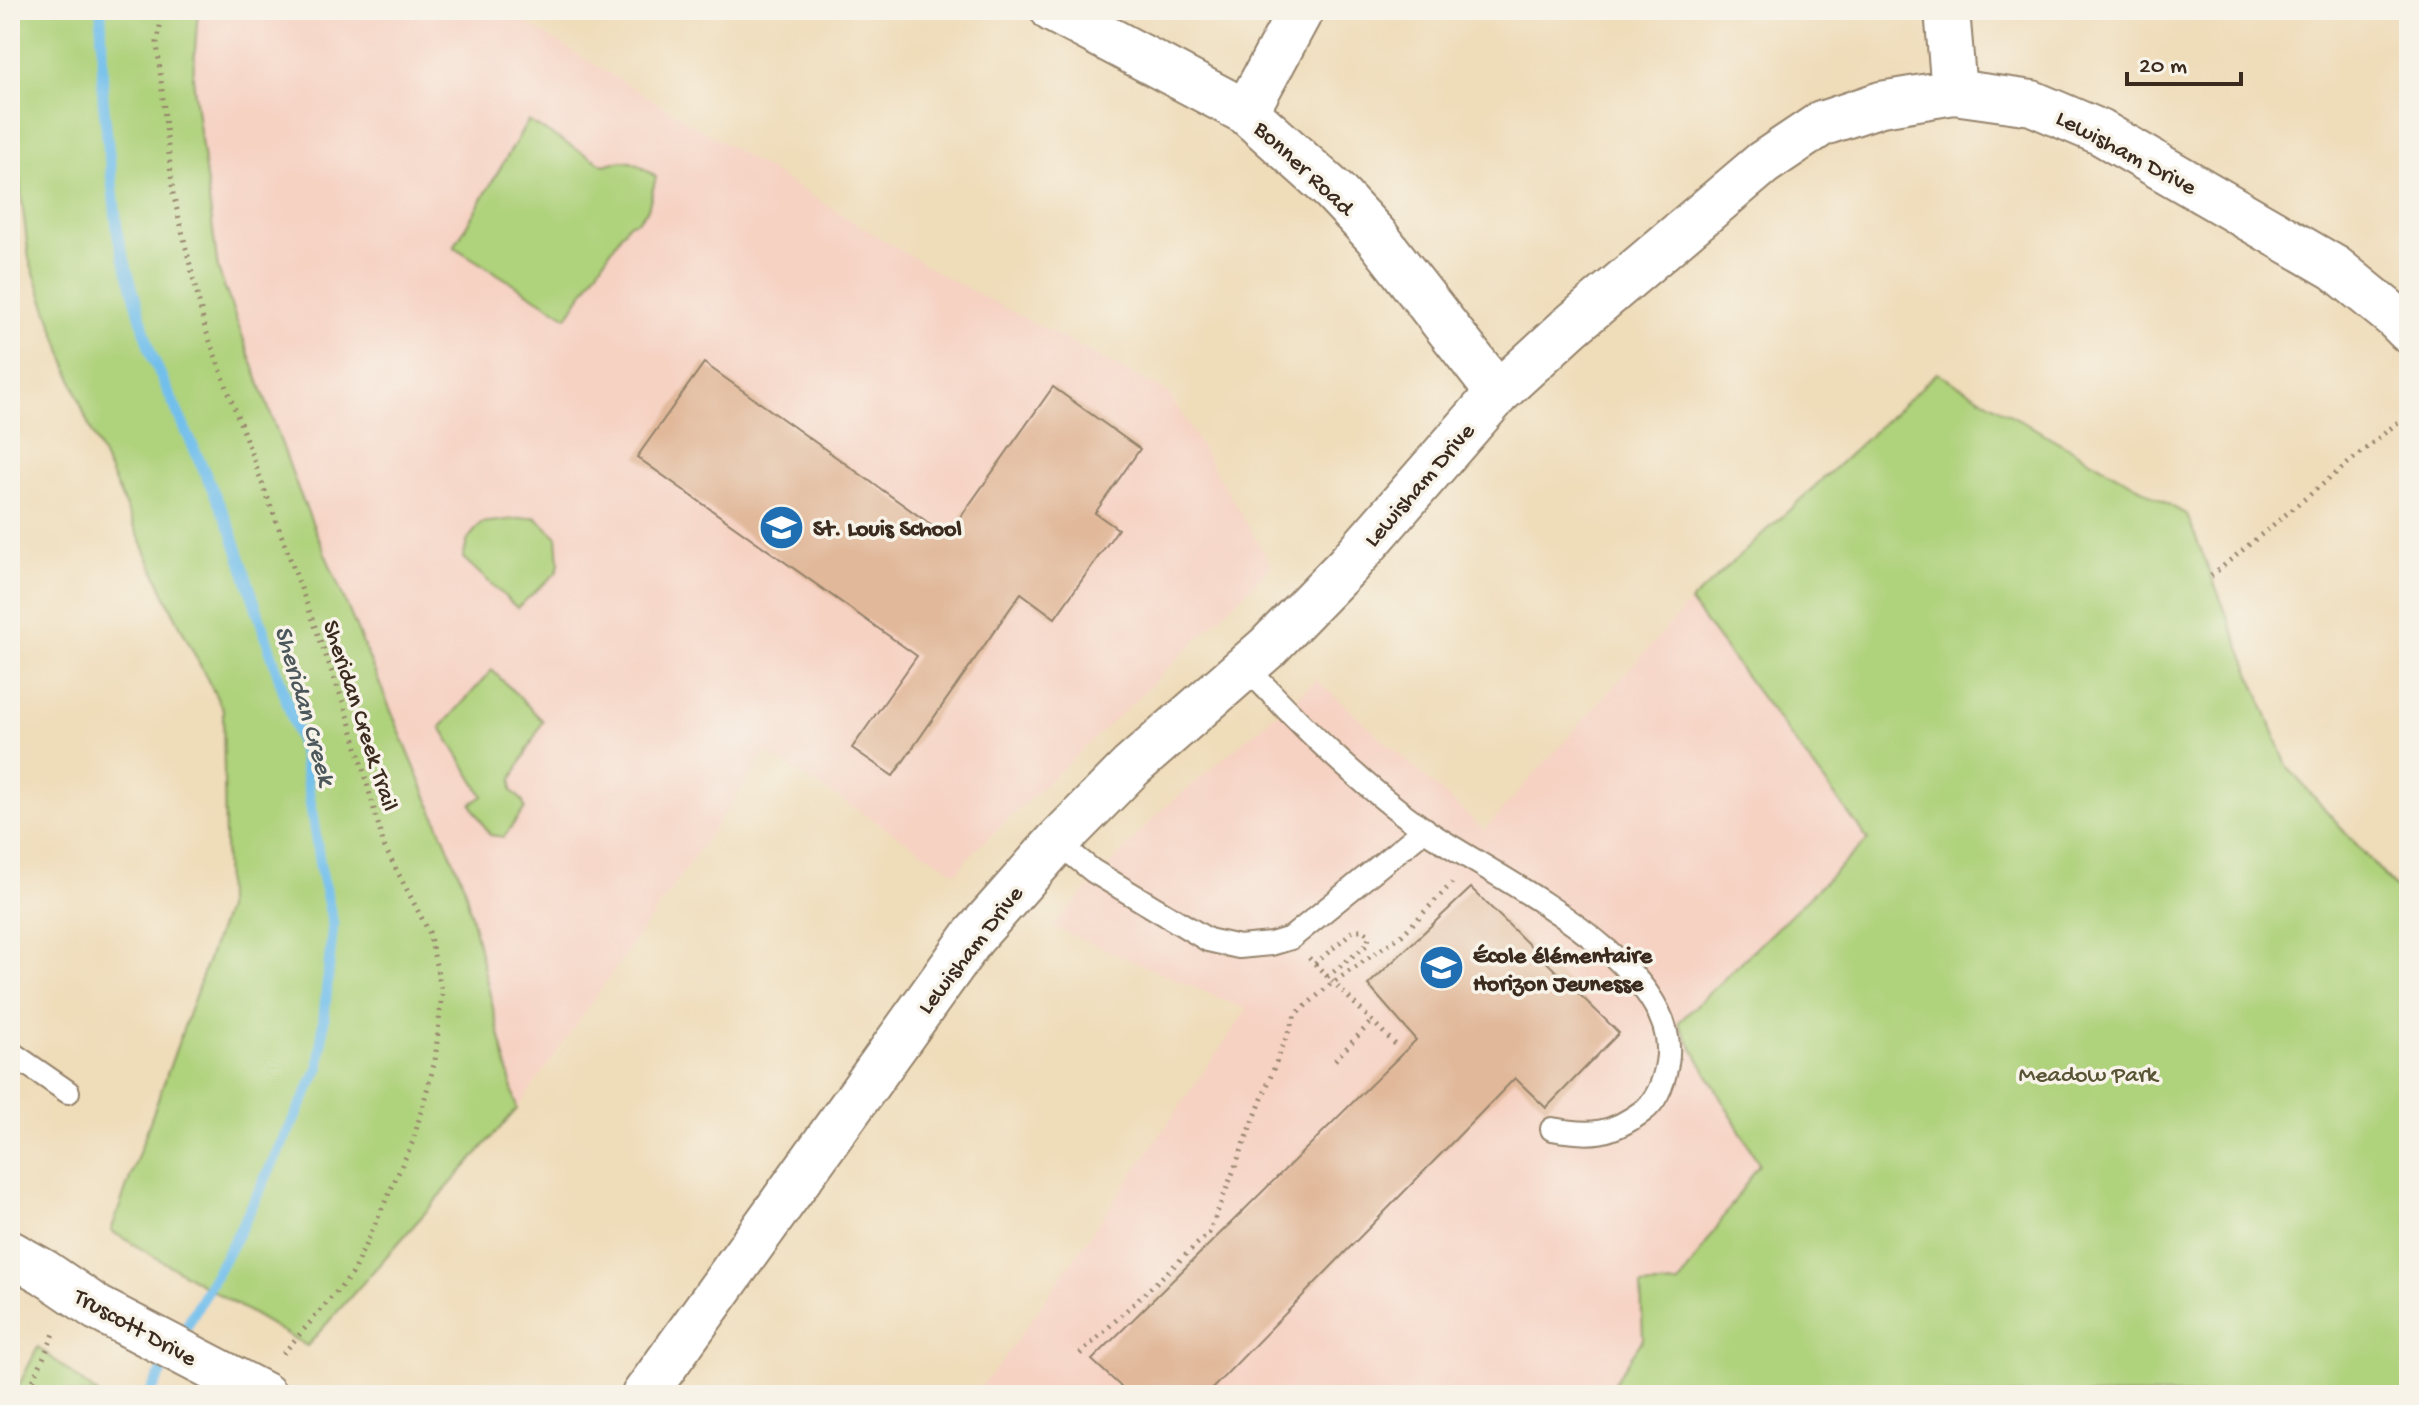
<svg xmlns="http://www.w3.org/2000/svg" width="2419" height="1405" viewBox="0 0 2419 1405" font-family="'Gochi Hand',sans-serif">
<style>
.built{fill:#f6d2c3}
.green{fill:#afd27b;stroke:#757e4c;stroke-width:2}
.lines{fill:none;stroke-linecap:round;stroke-linejoin:round}
.stream{stroke:#72bfec;stroke-width:11}
.building{fill:#e1b89a}
.service-casing{stroke:#95836c;stroke-width:26}
.minor-casing{stroke:#95836c;stroke-width:48}
.tertiary-casing{stroke:#95836c;stroke-width:48}
.path{stroke:#95836c;stroke-width:5;stroke-dasharray:2 6;stroke-linecap:butt}
.service{stroke:#fff;stroke-width:22}
.minor{stroke:#fff;stroke-width:44}
.tertiary{stroke:#fff;stroke-width:44}
.labels{text-anchor:middle;stroke-width:7;stroke-linejoin:round;paint-order:stroke}
.street-label{font-size:24px;fill:#3b2a1e;stroke:#f7f3e8}
.poi-label{font-size:24px;font-weight:bold;fill:#3b2a1e;stroke:#f7f3e8;text-anchor:start}
.park-label{font-size:24px;fill:#585435;stroke:#f7f3e8}
.water-label{font-size:26px;font-style:italic;fill:#4c575c;stroke:#f7f3e8}
</style>
<rect width="100%" height="100%" fill="#f7f3e8"/>
<filter id="ink" filterUnits="userSpaceOnUse"><feTurbulence type="fractalNoise" baseFrequency=".0125" numOctaves="2"/><feDisplacementMap in="SourceGraphic" scale="16" xChannelSelector="R" yChannelSelector="G"/><feConvolveMatrix kernelMatrix="1 2 1 2 8 2 1 2 1" color-interpolation-filters="sRGB"/></filter>
<filter id="wash" filterUnits="userSpaceOnUse"><feTurbulence type="fractalNoise" baseFrequency=".006" numOctaves="4" result="noise"/><feDisplacementMap in="SourceGraphic" scale="32" xChannelSelector="R" yChannelSelector="G"/><feGaussianBlur stdDeviation="1.8" result="paint"/><feColorMatrix in="noise" values="0 0 0 0 0 0 0 0 0 0 0 0 0 0 0 0 0 1.4 0 .05"/><feComposite in="paint" operator="in"/></filter>
<g filter="url(#wash)">
<rect width="100%" height="100%" fill="#efdcb9"/>
<path class="built" d="M198,10H505L943,276L1169,393L1272,566L1134,702L967,858L957,873L767,753L517,1109L464,885L298,489L218,269L193,78Z
M1690,602L1868,840L1678,1023L1759,1164L1606,1395H973L1000,1364L1247,1010L1052,927L1156,815L1317,680L1484,830Z"/>
<path class="green" d="M10,10H198L193,78L218,269L298,489L464,885L517,1109L307,1346L111,1231L226,909L223,710L172,610L86,419L29,259L13,127Z
M528,121L604,165C629,157 635,162 656,177L648,209L638,221L628,224L567,317L454,247Z
M1937,373L2187,515L2288,768L2409,903V1395H1606L1643,1339L1641,1286L1679,1284L1759,1164L1678,1023L1868,840L1690,602Z
M535,517L557,537L559,564L556,573L517,608L463,558L468,539L481,523Z
M492,670L543,721L512,779V791L522,800L525,808L504,837L490,835L471,804L483,796L441,727Z
M38,1347L99,1395H14Z"/>
<g class="lines">
<path class="stream" d="M101,10L103,99L118,237L151,354L231,530L302,748L320,866L333,924L319,1068L240,1230L178,1342
M149,1395L170,1357"/>
</g>
<g id="blocks">
<path class="building" d="M704,363L947,536L1053,387L1140,449L1095,513L1118,529L1055,618L1021,593L893,776L852,748L917,656L637,457Z
M1471,888L1619,1033L1546,1108L1515,1078L1206,1395H1130L1092,1360L1416,1040L1368,985Z"/>
</g>
</g>
<g filter="url(#ink)">
<use href="#blocks" fill-opacity="0" stroke="#95836c" stroke-width="2"/>
<g class="lines">
<defs>
<path id="service" d="M1246,667C1301,725 1359,784 1425,830C1492,876 1685,965 1667,1063C1664,1081 1658,1100 1643,1111C1611,1135 1591,1136 1552,1129
M1057,842L1093,871L1208,940L1239,947L1271,944L1291,938L1425,829
M10,1052L68,1092"/>
<path id="minor" d="M1053,10L1246,112L1334,191L1376,236L1498,393
M1947,10L1954,92
M1246,112L1301,10
M644,1395L973,937L1057,842L1131,767L1268,647L1348,565L1498,393L1570,327L1763,163L1821,124L1881,104L1954,92L2032,103L2100,132L2335,268L2395,317L2409,331"/>
<path id="tertiary" d="M10,1253L44,1272L97,1308L264,1395"/>
</defs>
<use href="#service" class="service-casing"/>
<use href="#minor" class="minor-casing"/>
<use href="#tertiary" class="tertiary-casing"/>
<path class="path" d="M163,10L157,43L173,193L205,328L350,721L384,846L429,932L442,993L435,1061L413,1141L352,1274L280,1357
M2211,576L2409,413
M1309,958L1399,1048
M1315,964L1354,930H1364L1369,936L1368,944L1327,977
M1335,1060L1372,1021
M1080,1354L1209,1233L1295,1015L1332,983L1402,935L1452,883
M27,1395L56,1329"/>
<use href="#service" class="service"/>
<use href="#minor" class="minor"/>
<use href="#tertiary" class="tertiary"/>
</g>
</g>
<defs>
<symbol id="school-disc" viewBox="-11 -11 22 22"><circle r="9.5" fill="#1f6fb2" stroke="#f7f3e8"/><path d="M0-5L7-2L0 1L-7-2ZM-4 1L0 2.5L4 1V4Q0 6-4 4Z" fill="#fff"/></symbol>
</defs>
<g fill-rule="evenodd">
<use href="#school-disc" x="756" y="502" width="51" height="51"/>
<use href="#school-disc" x="1416" y="942" width="51" height="51"/>
</g>
<g class="labels">
<g class="street-label">
<text transform="translate(2127 151) rotate(28)" y="8">Lewisham Drive</text>
<text transform="translate(1305 167) rotate(43)" y="8">Bonner Road</text>
<text transform="translate(1418 484) rotate(-49)" y="8">Lewisham Drive</text>
<text transform="translate(362 715) rotate(72)" y="8">Sheridan Creek Trail</text>
<text transform="translate(969 949) rotate(-52)" y="8">Lewisham Drive</text>
<text transform="translate(136 1326) rotate(29)" y="8">Truscott Drive</text>
</g>
<g class="poi-label">
<text x="813" y="535">St. Louis School</text>
<text x="1473" y="962">École élémentaire<tspan x="1473" dy="28">Horizon Jeunesse</tspan></text>
</g>
<g class="park-label">
<text x="2088" y="1081">Meadow Park</text>
</g>
<g class="water-label">
<text transform="translate(307 705) rotate(74)" y="9">Sheridan Creek</text>
</g>
</g>
<rect width="2419" height="1405" fill="none" stroke="#f7f3e8" stroke-width="40"/>
<path d="M2127 72v12h114v-12" fill="none" stroke="#3b2a1e" stroke-width="4"/>
<text x="2139" y="72" font-size="24" fill="#3b2a1e" stroke="#f7f3e8" stroke-width="6" paint-order="stroke">20 m</text>
</svg>
